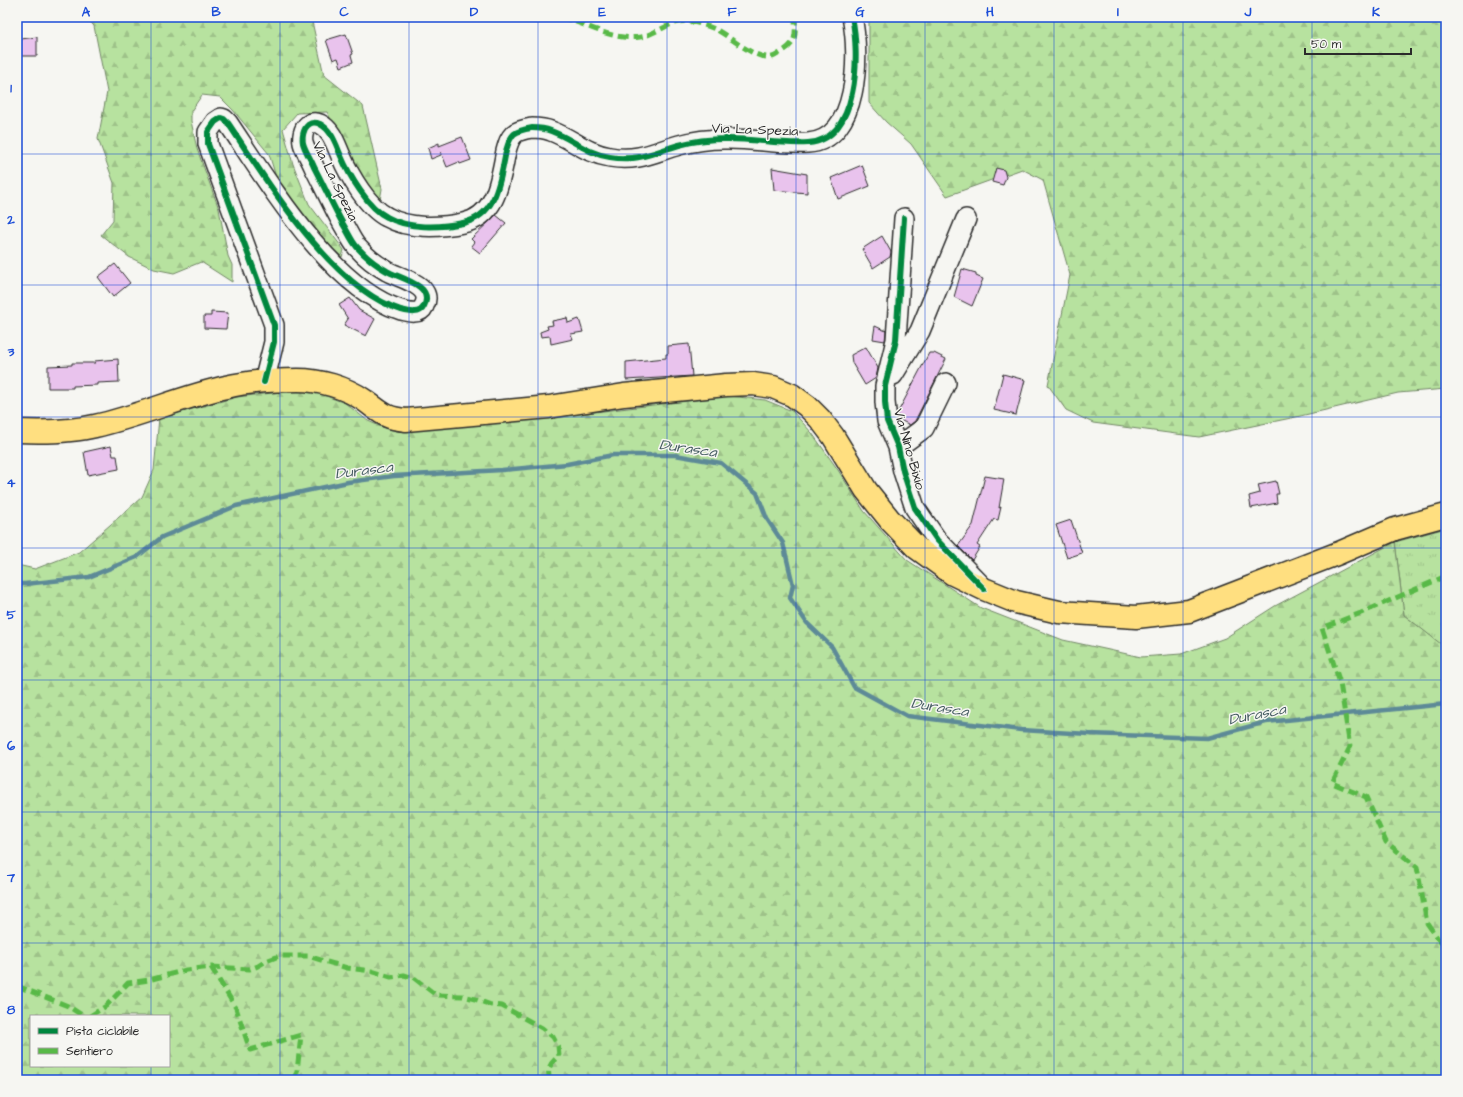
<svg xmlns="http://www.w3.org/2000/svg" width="1463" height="1097" viewBox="0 0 1463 1097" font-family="'Architects Daughter',sans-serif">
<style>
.grass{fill:url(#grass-tufts);stroke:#718665}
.forest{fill:url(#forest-firs);stroke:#718665;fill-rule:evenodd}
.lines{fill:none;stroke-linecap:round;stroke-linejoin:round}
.stream{stroke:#5d8a97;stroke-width:4.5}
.building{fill:#e9c3ed;stroke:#2b2b2b}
.minor-casing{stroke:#2b2b2b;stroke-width:22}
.major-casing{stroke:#2b2b2b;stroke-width:25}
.minor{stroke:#f6f6f2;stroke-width:19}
.major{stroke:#ffdf80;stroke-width:22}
.quiet{stroke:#58b947;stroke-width:5;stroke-dasharray:10 5;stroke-linecap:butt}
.cycleway-casing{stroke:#f6f6f2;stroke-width:8}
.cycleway{stroke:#00873e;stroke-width:6}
.grid{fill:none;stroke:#1d4ed8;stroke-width:1;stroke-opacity:0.55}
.labels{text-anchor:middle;stroke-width:3;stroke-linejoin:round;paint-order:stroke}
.street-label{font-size:14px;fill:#2b2b2b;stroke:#f6f6f2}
.water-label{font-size:15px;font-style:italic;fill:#445b61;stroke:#f6f6f2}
.neatline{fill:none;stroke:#1d4ed8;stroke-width:1.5}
.grid-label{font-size:13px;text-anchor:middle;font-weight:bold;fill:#1d4ed8}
</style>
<defs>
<pattern id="grass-tufts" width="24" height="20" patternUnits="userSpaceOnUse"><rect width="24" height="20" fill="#b7e29f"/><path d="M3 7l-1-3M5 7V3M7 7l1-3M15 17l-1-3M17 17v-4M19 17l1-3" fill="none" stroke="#9ec289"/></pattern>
<pattern id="forest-firs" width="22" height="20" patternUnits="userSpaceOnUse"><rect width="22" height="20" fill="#b7e29f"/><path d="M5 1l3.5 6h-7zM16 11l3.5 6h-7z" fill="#9ec289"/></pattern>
</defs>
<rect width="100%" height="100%" fill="#f6f6f2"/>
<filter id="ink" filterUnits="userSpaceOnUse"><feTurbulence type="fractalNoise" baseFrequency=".025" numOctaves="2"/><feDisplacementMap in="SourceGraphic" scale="8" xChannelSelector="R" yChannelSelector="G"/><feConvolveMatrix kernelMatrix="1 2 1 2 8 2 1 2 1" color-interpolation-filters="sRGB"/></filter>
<g filter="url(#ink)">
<path class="grass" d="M1446,528V648H1445L1404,615L1395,542Z"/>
<path class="forest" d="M86,17H311L324,75L363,106L382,189L380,200L363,182L327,112L297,113L283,129L293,164L309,204L344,250L342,257L322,238L292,204L276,177L269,154L233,110L220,97L202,95L191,111V121L197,149L219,209L228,256L232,265V282L201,262L174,273L154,269L129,257L101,235L113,220L114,183L98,139L107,92L94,26Z
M869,17H1446V389L1398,393L1296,417L1199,437L1093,423L1066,410L1048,385L1070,275L1043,180L1022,169L947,196L911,144L886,122L869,103Z
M299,390L318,393L345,403L368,421L382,427L400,431L578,414L729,396L765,400L792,411L812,433L838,470L864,511L907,560L981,608L1063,640L1141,657L1181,654L1225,638L1275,606L1395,542L1404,615L1446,648V1080H17V565L35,569L79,552L142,497L154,470L159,418L237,397ZM31,1016H169V1066H31Z"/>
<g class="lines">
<path class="stream" d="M17,584H25L89,577L137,557L162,537L236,506L348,482L394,476L502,470L567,464L613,455H675L721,463L757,493L767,519L783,543L793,585L790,598L807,623L832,647L854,687L907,716L1021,730L1089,734L1207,738L1266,722L1446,704"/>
</g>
<path class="building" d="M346,34L353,54L351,55L353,62L341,67L338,58L333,60L326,40Z
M37,37V56H21V39Z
M462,137L471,160L460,164L459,162L447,167L441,152V155L431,159L428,148L439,143V146Z
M862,165L870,186L838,199L831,178Z
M772,168L807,174V193L774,190Z
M996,168L1004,170L1006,177L1003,185L992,182Z
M496,215L506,223L480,253L471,246L474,242L471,239Z
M882,236L891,252L890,257L873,268L862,249Z
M115,264L130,283L113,297L98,277Z
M962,269L976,273V276L983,279L972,306L954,297Z
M350,298L359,310L375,319L366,336L344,325L348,319L339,305Z
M211,312L228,313L226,329L204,328V316H211Z
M567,318L568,323L579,319L583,332L571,334L573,339L551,344L550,336L541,337L540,332L548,329L547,326L553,325L552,321Z
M875,326L886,331L885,341L873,339Z
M689,344L692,376L626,380V362L666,358V354H668V346Z
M866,347L878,368L876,378L865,385L852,363L851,355Z
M929,353H934L946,359L915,421L910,425L898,419L897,414Z
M118,359L119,382L97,383V385L73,386V388H48V366L72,365V363H95L94,361Z
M1003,374L1025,380L1016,415L994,410Z
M111,446L113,456H117L119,469L88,475L84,452Z
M985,476L1004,479L999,508L1001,507L998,520L994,519L977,545L980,547L972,560L958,546L973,525Z
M1276,481L1279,494H1276L1277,503L1251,508L1249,496L1260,493L1258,485Z
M1071,520L1082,553L1067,558L1056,525Z"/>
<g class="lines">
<defs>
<path id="minor" d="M904,218L896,340L885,386V402L887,421L898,447L903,471L915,508L937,540L981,585
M893,375L920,331L966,219
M264,382L274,342V325L208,144V132L215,122L221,118L224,119L228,123C268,182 331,288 401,310C409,312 420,315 424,306C435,285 399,278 387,271C376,265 365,256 357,247C351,240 348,232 343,224C333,206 324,186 314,167C311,159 305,151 303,143C302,138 303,129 308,125C312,122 315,122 320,124C332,130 336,145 341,156C349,175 368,208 387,217C408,229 439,228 463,223C497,216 500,180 506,151C508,144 509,139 514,134C519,130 526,129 532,128C539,128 546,129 551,131C573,139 585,153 610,157C638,162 654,152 679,145C694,141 709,139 724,139C752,138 780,145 808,143C859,140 860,54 852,17
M898,447L924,428L946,383"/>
<path id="major" d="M17,431C42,432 71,432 95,426C140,416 181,397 226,387C246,382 277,380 298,380C320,380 345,387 364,400C381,412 384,418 406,420L549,407L624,395L726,385L753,384L773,387L792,395L807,406L820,419L833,436L866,490L890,520L917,548L953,574L984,589L1016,602L1059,612L1136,617L1189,611L1339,553L1395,529L1446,515"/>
</defs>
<use href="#minor" class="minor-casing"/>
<use href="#major" class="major-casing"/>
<use href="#minor" class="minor"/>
<use href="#major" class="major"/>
<path class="quiet" d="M561,17C587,24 612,41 640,37C658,34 672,18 692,22C699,23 708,26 715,29C731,37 755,60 772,57C775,57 779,53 783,51C798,42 795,33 795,17
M1446,576L1361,613L1322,628L1340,683L1350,747L1332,783L1366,797L1386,842L1417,867L1427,923L1446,950
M211,967L236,1008L250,1050L301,1035L297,1072L293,1080
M17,986L68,1006L83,1016
M90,1016L106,1006L128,983L149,980L186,970L211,967L250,969L258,966L266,961L279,956H308L347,968L371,971L391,977L404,975L414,978L436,995L463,996L475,999L491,1005L502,1006L542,1028L553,1037L558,1046L559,1056C551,1062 546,1069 550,1080"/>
<defs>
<path id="cycleway" d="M904,218L896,340L885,386V402L887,421L898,447L903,471L915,508L937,540L984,589
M264,382L274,342V325L208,144V132L215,122L221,118L224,119L228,123C268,182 331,288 401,310C409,312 420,315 424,306C435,285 399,278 387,271C376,265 365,256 357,247C351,240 348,232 343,224C333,206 324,186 314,167C311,159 305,151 303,143C302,138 303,129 308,125C312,122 315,122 320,124C332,130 336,145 341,156C349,175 368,208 387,217C408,229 439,228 463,223C497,216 500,180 506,151C508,144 509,139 514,134C519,130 526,129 532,128C539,128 546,129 551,131C573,139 585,153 610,157C638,162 654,152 679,145C694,141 709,139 724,139C752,138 780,145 808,143C859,140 860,54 852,17"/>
</defs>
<use href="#cycleway" class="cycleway-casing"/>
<use href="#cycleway" class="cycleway"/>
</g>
</g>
<path class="grid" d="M151,17V1016M280,17V1080M409,17V1080M538,17V1080M667,17V1080M796,17V1080M925,17V1080M1054,17V1080M1183,17V1080M1312,17V1080M17,154H1446M17,285H1446M17,417H1446M17,548H1446M17,680H1446M17,812H1446M17,943H1446M151,1066V1080"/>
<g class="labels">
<g class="street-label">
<text transform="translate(755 129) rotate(2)" y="5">Via La Spezia</text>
<text transform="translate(336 181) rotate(64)" y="5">Via La Spezia</text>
<text transform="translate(910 449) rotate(74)" y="5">Via Nino Bixio</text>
</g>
<g class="water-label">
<text transform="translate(688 448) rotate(8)" y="5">Durasca</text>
<text transform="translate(364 470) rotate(-7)" y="5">Durasca</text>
<text transform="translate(940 707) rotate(9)" y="5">Durasca</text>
<text transform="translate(1257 714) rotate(-11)" y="5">Durasca</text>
</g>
</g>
<rect width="1463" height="1097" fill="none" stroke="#f6f6f2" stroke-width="44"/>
<rect x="30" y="1015" width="140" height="52" fill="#f6f6f2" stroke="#a5a5a2"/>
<rect x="38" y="1028" width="20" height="6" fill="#00873e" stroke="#a5a5a2"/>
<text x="66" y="1035" font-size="12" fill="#2b2b2b">Pista ciclabile</text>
<rect x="38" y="1048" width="20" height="6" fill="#58b947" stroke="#a5a5a2"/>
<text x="66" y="1055" font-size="12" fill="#2b2b2b">Sentiero</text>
<path d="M1305 48v6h106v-6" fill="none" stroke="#2b2b2b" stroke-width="2"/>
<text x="1311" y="48" font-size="12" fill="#2b2b2b" stroke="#f6f6f2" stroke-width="3" paint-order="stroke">50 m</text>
<rect x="22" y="22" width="1419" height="1053" class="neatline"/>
<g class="grid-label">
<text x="86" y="16">A</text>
<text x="216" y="16">B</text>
<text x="344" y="16">C</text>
<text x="474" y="16">D</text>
<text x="602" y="16">E</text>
<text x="732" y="16">F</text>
<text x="860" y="16">G</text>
<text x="990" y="16">H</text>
<text x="1118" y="16">I</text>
<text x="1248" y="16">J</text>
<text x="1376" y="16">K</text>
<text x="11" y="92">1</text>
<text x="11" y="224">2</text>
<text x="11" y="356">3</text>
<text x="11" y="487">4</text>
<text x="11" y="619">5</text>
<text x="11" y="750">6</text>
<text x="11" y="882">7</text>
<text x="11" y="1014">8</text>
</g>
</svg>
